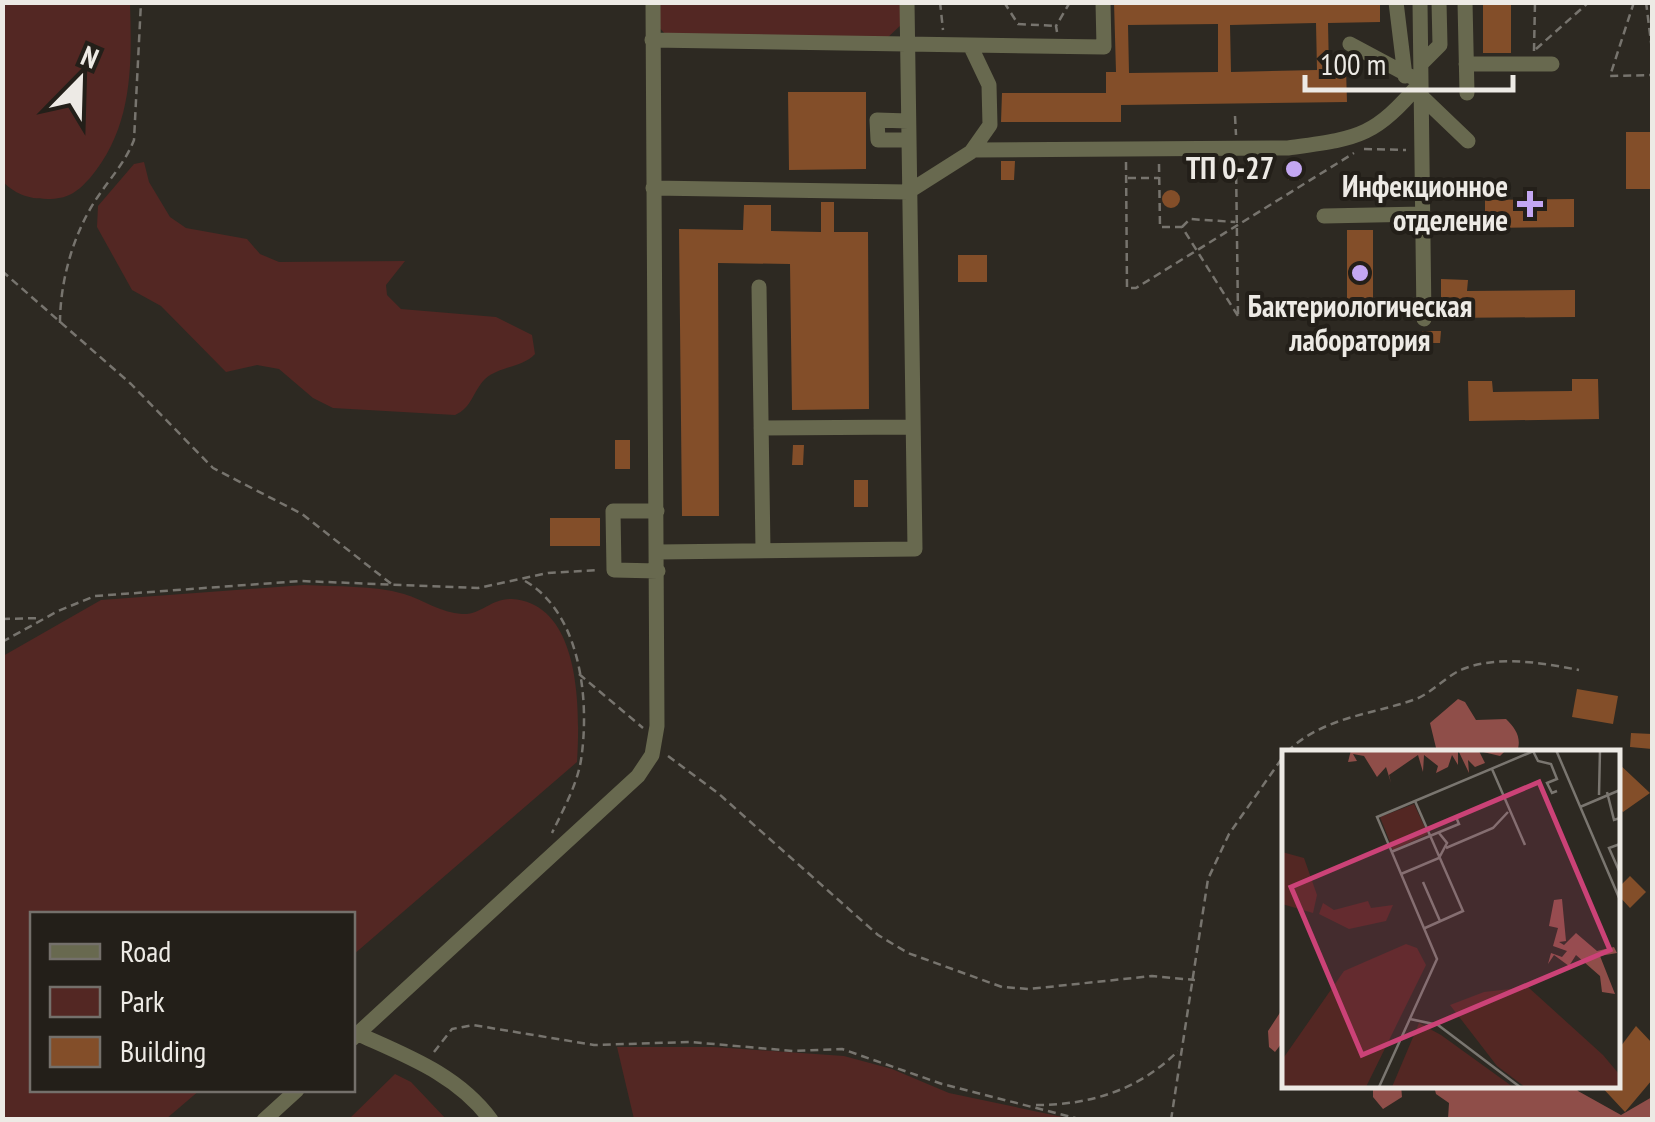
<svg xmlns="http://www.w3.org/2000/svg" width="1655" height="1122" viewBox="0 0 1655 1122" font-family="'PT Sans Narrow',sans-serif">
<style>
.green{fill:#532723}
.forest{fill:#8f4e49}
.building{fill:#834e29;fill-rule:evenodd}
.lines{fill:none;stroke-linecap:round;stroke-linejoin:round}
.path{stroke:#77746e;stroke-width:2.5;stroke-dasharray:8 5;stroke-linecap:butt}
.minor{stroke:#68694f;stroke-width:15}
.poi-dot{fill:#c3a7f2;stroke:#231f19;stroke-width:4}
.labels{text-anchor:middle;stroke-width:8;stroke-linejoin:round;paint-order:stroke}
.poi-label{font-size:30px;font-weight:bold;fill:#edeae5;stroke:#231f19;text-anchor:end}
.inset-road{fill:none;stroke:#7a7670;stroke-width:2.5}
.view{fill:#cb4277;fill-opacity:0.15;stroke:#cb4277;stroke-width:5}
.inset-edge{fill:none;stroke:#edeae5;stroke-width:5}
</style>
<rect width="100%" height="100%" fill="#2d2922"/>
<path class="green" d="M3,2L130,3C132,66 133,127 90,178C78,191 70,198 51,199C30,199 18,196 3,182Z
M658,3H900L901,25L886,39L666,35L658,26Z
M144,162L149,182L170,217L186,228L247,239L260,254L279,262L405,261L386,285L387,295L401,309L496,317L532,335L535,354C522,368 499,366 485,379C473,391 472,408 455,415L333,408L313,398L279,369L257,365L226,372L161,306L132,290L97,227L98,206L134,164Z
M304,585C337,587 373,585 404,594C424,600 441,613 462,614C482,615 491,598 512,599C582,604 580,712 577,762L353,955L352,914H32V1090H200L166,1119H3V656L101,600Z
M617,1047H714L844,1056L892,1069L949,1093L1072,1119H634Z
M395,1074L411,1082L446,1119H349Z"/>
<path class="forest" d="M1458,699L1465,702L1476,720L1506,719C1516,729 1522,738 1517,752H1437L1430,723Z
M1285,1005V1039L1275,1052L1269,1047L1268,1031Z
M1373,1085H1401L1402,1097L1383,1109L1373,1097Z
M1574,1085L1578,1091L1621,1115L1652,1097V1119H1448L1449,1103L1436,1094L1434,1086Z"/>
<path class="building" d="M1114,2H1380V22L1328,23L1329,70L1346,69L1347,102L1121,105V122H1001L1002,93H1106V72H1116ZM1316,23L1317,70L1231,72L1230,25ZM1218,24V72L1129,73L1128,25Z
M1483,2H1511V53H1483Z
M788,92H866V169L789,170Z
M1626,132H1652V189H1626Z
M1288,159H1300V180H1288Z
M1001,161H1015L1014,180H1001Z
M1162 199a9 9 0 1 1 18 0a9 9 0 1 1-18 0Z
M1574,199V227L1485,228V200Z
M821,202H834V232H868L869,409L792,410L790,264L718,263L719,516H682L679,229L743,230L744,205H771V231L821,232Z
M1347,230H1373V316H1347Z
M958,255H987V282H958Z
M1441,279L1468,280L1467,291L1575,290V317L1441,318Z
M1422,331H1441L1440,343H1422Z
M1572,379H1598L1599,419L1469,421L1468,381H1492L1493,392L1572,391Z
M615,440H630V469H615Z
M793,445H804L803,465H792Z
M854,480H868V507H854Z
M550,518H600V546H550Z
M1577,689L1618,696L1613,724L1572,717Z
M1631,733L1652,734V749L1630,747Z
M1618,763L1650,793L1623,812L1618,807Z
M1630,876L1646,892L1630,908L1618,895V888Z
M1636,1026L1652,1043V1080L1625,1112L1599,1084H1618V1050Z"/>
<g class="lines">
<path class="path" d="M940,2L943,30
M1004,2L1018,24L1056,26
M1634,2L1610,76L1652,75
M1646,2L1652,50
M1057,32L1056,26L1070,2
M1536,49L1589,2
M1534,51L1535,2
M1235,116L1236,135
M1364,149L1406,150
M1126,162L1127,288H1136L1354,153
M1236,163L1238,315
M1159,164L1160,227H1182L1238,316
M1128,178H1159
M1182,227L1190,219L1235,222
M2,271L131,384L213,468L302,514L394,586
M60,323C60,282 73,235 95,201C109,179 124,165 134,140L141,2
M525,581C581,613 590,701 581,760C577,785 563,810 552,833
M2,619L41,618
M2,642L58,611L95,596L301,581L478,588L548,573L597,570
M579,674L643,728
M1287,752C1322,717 1371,715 1416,699C1433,692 1446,676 1463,669C1499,655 1543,663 1579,670
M668,756L719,794L878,935L908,953L1002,987L1029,989L1152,976L1195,980
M434,1052L452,1029L473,1025L594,1045L691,1042L793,1051L842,1049L942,1084L1083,1120
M1036,1105C1090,1105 1139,1090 1178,1051
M1171,1120L1208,879L1229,834L1285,754"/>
<path class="minor" d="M1396,2L1405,76
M1420,2L1424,319
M1465,2L1467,93
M652,40L1104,47L1103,2
M1422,63L1440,45L1439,2
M1466,64H1552
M1421,96L1468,141
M908,121L877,120L878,140H908
M974,150L1288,148C1360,138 1373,138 1421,82L1350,44
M653,188L908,192L971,152L990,125L989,85L970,45
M1324,216L1423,214
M759,287L763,550
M761,428L913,427
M657,511H613L614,570L658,571
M658,552L915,549L907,2
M358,1034C407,1056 458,1075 491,1120
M352,1039L638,776L652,755L657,726L653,2
M264,1120L297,1090"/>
</g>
<g class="poi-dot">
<circle cx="1294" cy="169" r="10"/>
<path d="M1525 189h10v10h10v10h-10v10h-10v-10h-10v-10h10z"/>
<circle cx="1360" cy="273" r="10"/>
</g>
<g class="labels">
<g class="poi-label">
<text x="1274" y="179">ТП 0-27</text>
<text x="1508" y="197">Инфекционное<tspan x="1508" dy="34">отделение</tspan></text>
<text x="1360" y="317" text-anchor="middle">Бактериологическая<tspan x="1360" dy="34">лаборатория</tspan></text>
</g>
</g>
<g transform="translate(1282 750)">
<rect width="338" height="338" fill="#2d2922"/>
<path d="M132,54L146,84L111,100L98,67ZM0,102L22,108L35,145L31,163L0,154ZM86,151L89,158L111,155L104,171L67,179L37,164L41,153L52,160ZM124,194L135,198L144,215L84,337H0V310L62,221ZM246,237L321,305L337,324V337H243L215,316L168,255L202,242ZM137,273L159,285L231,337H110Z" fill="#532723"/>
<path d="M69,0H223V1L218,6L197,1L203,13L193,17L186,10L187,23L176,0V15L170,5L166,17L154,23L156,16L142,5L141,22L136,5L107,25L109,33L104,17L95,27L82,6L71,4L75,11L66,12ZM280,149L284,191L277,192L282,195L294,183L315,201L332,197L335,203L318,206L333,244L320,242L318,226L294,205L287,216L272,205L266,214L269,203L280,207L285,201L271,196L276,178L267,176L272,150Z" fill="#8f4e49"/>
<path class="inset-road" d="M274,0L338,150M251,1L256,11L269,14L275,29L265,33L270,43L275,41M210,19L243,95M325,42L332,70L338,68M317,45L318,0M133,51L181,161L143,178M298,57L338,40M338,94L327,98L338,123M164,98L211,78L226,62M109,102L177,74L174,67M119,124L157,108L165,93L157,83M141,132L158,171M128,269L156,275L238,337M97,337L155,209L95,67L254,0"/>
<path class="view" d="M257,32L328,200L80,305L9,137Z"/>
<rect width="338" height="338" class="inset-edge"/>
</g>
<rect width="1655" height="1122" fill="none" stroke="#edeae5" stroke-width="10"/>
<rect x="30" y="912" width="325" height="180" fill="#231f19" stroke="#74706b" stroke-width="2.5"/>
<rect x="50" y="944" width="50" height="15" fill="#68694f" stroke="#74706b" stroke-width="2.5"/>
<text x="120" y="962" font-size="30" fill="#edeae5">Road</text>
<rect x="50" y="987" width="50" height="30" fill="#532723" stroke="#74706b" stroke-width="2.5"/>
<text x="120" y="1012" font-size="30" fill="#edeae5">Park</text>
<rect x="50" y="1037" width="50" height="30" fill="#834e29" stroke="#74706b" stroke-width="2.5"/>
<text x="120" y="1062" font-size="30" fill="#edeae5">Building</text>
<g transform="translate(80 80) rotate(23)" stroke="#231f19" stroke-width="8" paint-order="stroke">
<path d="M0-8L18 38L0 25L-18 38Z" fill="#edeae5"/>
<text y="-15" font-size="28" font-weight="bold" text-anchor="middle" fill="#edeae5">N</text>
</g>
<path d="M1305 75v15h208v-15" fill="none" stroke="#edeae5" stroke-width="5"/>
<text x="1320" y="75" font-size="30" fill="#edeae5" stroke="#231f19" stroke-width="8" paint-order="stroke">100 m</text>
</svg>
